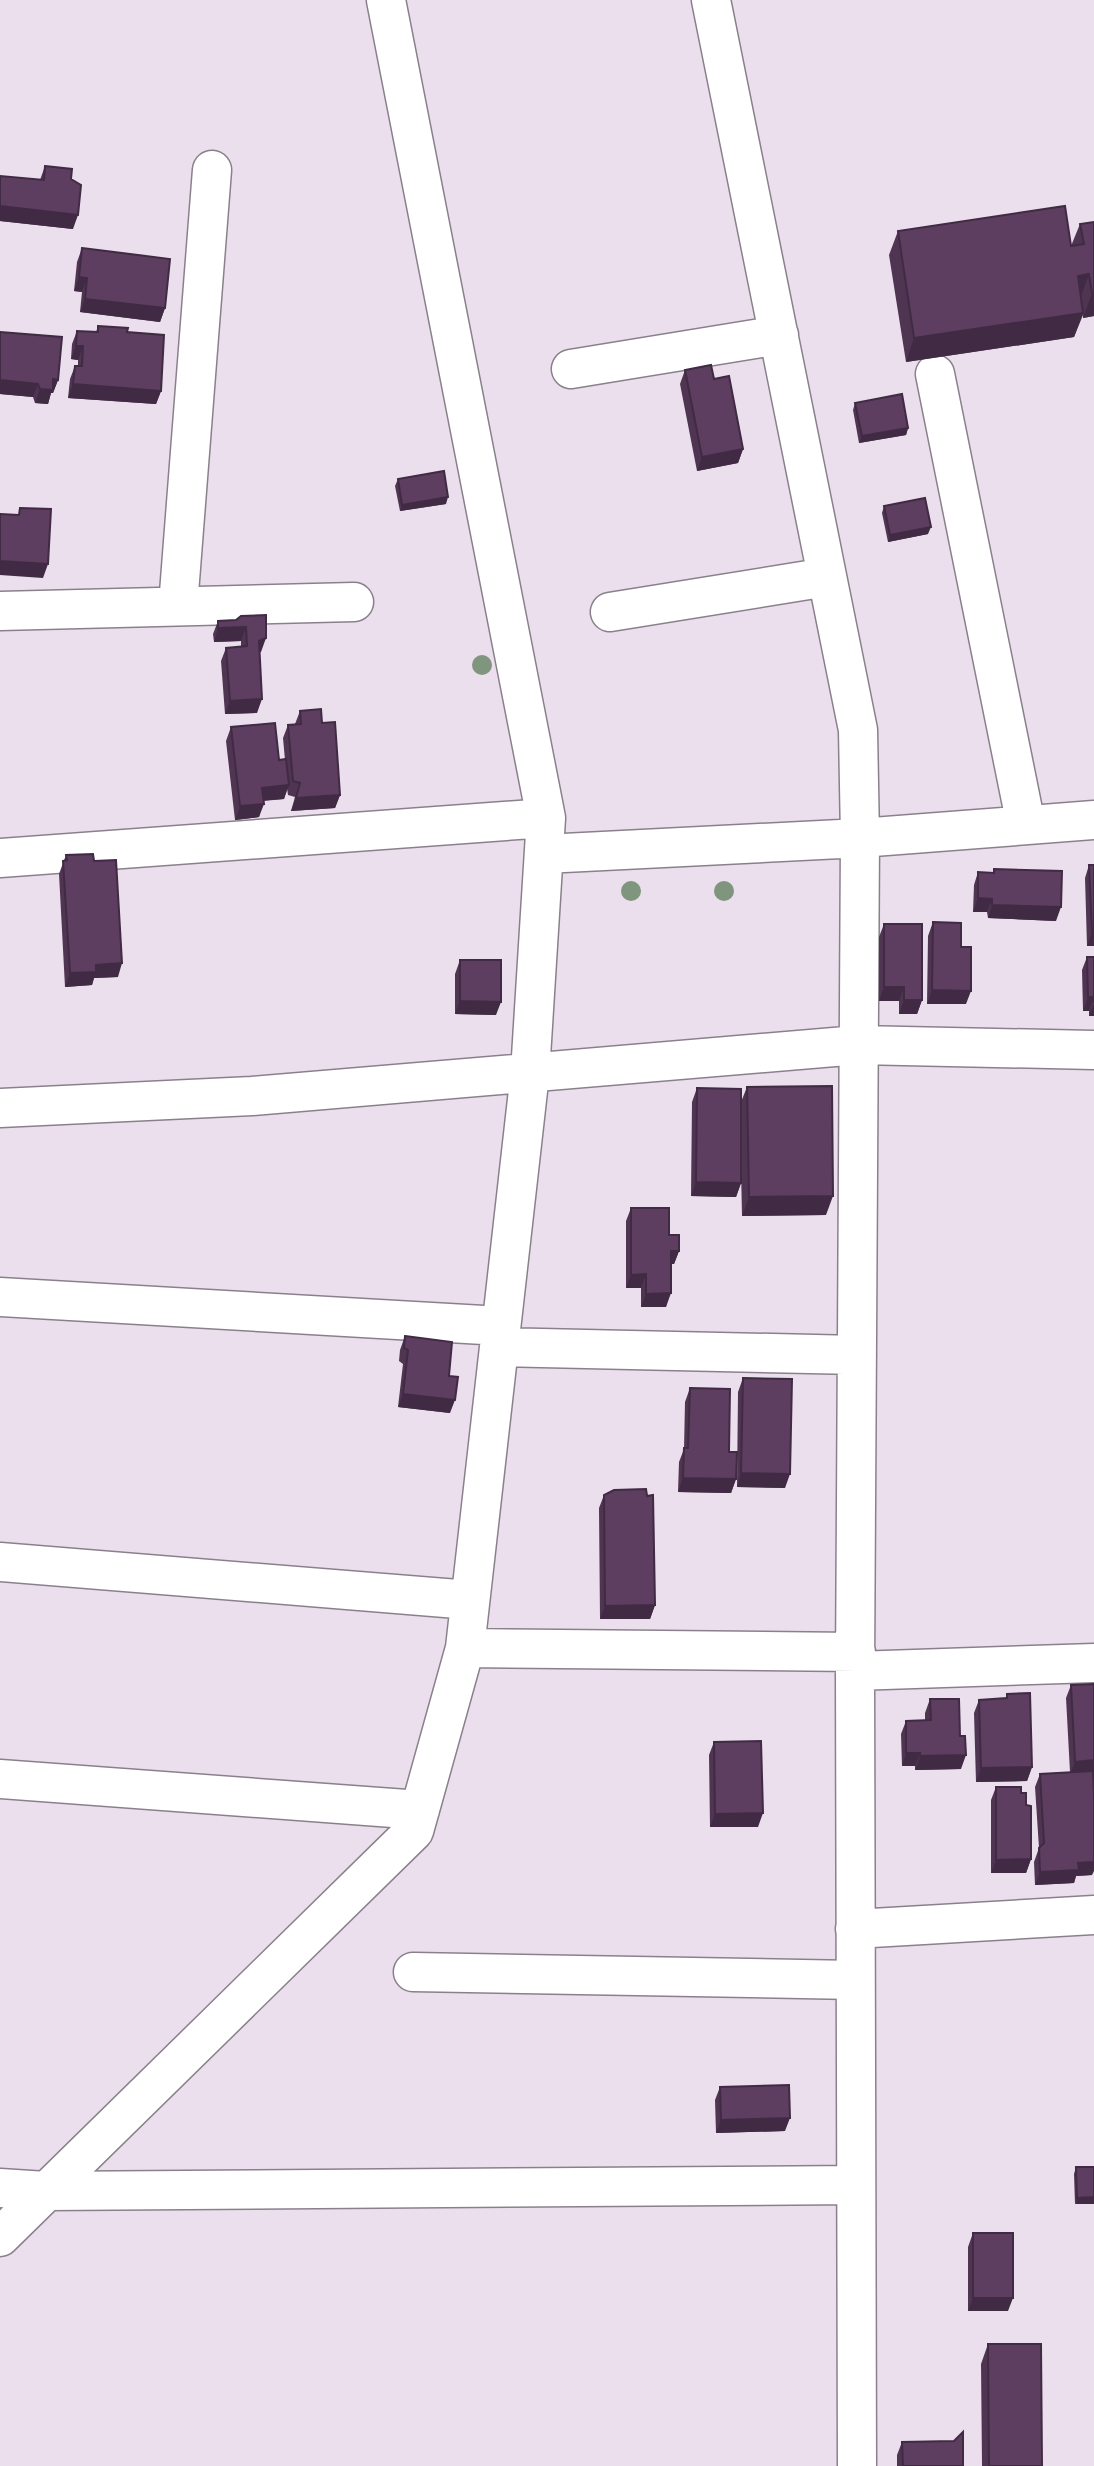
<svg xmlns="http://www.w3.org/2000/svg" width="1094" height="2466" viewBox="0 0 1094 2466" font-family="'Noto Sans',sans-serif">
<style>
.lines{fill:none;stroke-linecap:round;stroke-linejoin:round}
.minor-casing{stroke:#8a808c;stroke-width:41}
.minor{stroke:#fff;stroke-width:38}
.tree{fill:#7f957d}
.wall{fill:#503553}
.shaded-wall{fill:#412b44}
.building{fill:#5d3e61;stroke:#412b44;stroke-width:2}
</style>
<rect width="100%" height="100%" fill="#ebdfed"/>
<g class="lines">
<defs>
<path id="minor" d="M711,0L858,730L860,838L855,1671L857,2466
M571,369L779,335
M935,374L1026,825
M178,606L212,170
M0,611L354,602
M610,612L827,577
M544,854L860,838L1094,820
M0,858L546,818
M0,1108L252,1096L858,1045L1094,1050
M0,1297L501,1326
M499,1347L857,1355
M0,1562L470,1600
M465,1648L856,1652
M855,1671L1094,1663
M0,1779L420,1810
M855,1929L1094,1915
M413,1972L855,1980
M0,2188L46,2191L856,2185
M0,2237L414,1831L465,1648L530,1073L546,818L386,0"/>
</defs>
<use href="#minor" class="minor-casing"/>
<use href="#minor" class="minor"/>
</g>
<g class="tree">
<circle cx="482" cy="665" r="10"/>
<circle cx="631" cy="891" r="10"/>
<circle cx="724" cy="891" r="10"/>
</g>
<path class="wall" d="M45,166L73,229L0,221V176L40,180Z
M1094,222V316L1083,318V315L1074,337L906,362L889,255L898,231L1071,246L1080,224Z
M82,248L165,308L160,322L80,312L82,292L74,291L77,262Z
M98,326L127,332L161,391L156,404L68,398L70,379L75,366H78V360L71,359L72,344L77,331L96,332Z
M0,332L58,380L53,393H51L48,404L35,403L33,397L0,394Z
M685,370L714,379L743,449L738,463L697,471L680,384Z
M855,403L908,428L906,435L859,443L853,410Z
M398,479L446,504L400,511L395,486Z
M884,506L928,534L888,542L882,513Z
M241,616L261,652H260L257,713L225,714L221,661L226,648L241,647V641L214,642L213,634L218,621L236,620Z
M300,711L322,723L340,795L335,808L291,811L295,797L288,795L287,788L284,799L263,801L259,817L235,820L226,741L231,727L279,760H285L283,738L288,725L295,724Z
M66,855L94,861L118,977L94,978L92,985L65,987L59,874Z
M1089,865H1094V946H1087L1085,878Z
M994,869L1056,921L988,918L987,912H973L974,885L978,872L993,873Z
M933,922L961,947L966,1004H927L928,936Z
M884,924L922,1000L917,1014H899V1001H879V937Z
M1087,957H1094V1016H1089V1011H1083L1082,970Z
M460,960L496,1015L455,1014V974Z
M747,1087L826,1215L742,1216L741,1168V1183L736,1197L691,1196L692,1102L697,1088L741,1102Z
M631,1208L669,1235L679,1251L674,1264H671L666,1307H641V1288H626V1221Z
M405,1336L449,1376L450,1413L398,1407L403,1364L399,1361L400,1350Z
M743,1378L785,1488L737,1487L738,1392Z
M690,1388L729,1452L736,1479L731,1493L678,1492L679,1462L684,1449L685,1402Z
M604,1495L647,1496L655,1605L650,1619H600L599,1508Z
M1094,1684L1092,1875L1076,1876L1074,1883L1035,1885L1034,1862L1039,1848L1035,1787L1040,1774L1070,1772L1066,1698L1071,1685Z
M1007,1694L1032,1767L1027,1781L976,1782L974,1713L979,1700L1005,1699Z
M930,1699L961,1769L915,1770V1766H902L901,1734L906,1721L925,1720V1713Z
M714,1742L758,1827H710L709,1755Z
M996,1787L1021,1793L1026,1805L1031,1859L1026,1873H991V1800Z
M720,2087L785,2131L716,2133L715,2100Z
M1076,2167H1094L1075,2204L1074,2174Z
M973,2233L1008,2311H968V2247Z
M988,2344L1042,2466H982L981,2364Z
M902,2442L963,2466H897V2455Z"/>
<path class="shaded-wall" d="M0,206L78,215L73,229L0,221Z
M1089,274L1080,299L1078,276Z
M79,277L87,278L82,292L74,291Z
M1092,293H1094V316L1083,318Z
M85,299L165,308L160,322L80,312Z
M1083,313L1074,337L906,362L914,338Z
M76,346H83L78,360L71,359Z
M53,379L58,380L53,393H51L48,404L35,403L40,389Z
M0,380L38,384L33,397L0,394Z
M73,384L161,391L156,404L68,398Z
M908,428L906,435L859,443L862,436Z
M743,449L738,463L697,471L702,457Z
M448,497L446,504L400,511L402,505Z
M931,527L928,534L888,542L890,535Z
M0,561L48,564L43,578L0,575Z
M246,627L241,641L214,642L218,628Z
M266,638L261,652L254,655L259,641Z
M262,699L257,713L225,714L230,701Z
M289,785L284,799L257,801L262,788Z
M340,795L335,808L291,811L296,798Z
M264,804L259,817L235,820L240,806Z
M978,898L992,899L987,912H973Z
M992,905L1061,907L1056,921L988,918Z
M1092,932H1094V946H1087Z
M122,963L118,977L94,978L92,985L65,987L70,973L96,965Z
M884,987H904L899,1001H879Z
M932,990L971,991L966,1004H927Z
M1088,997H1094L1089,1011H1083Z
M904,1000H922L917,1014H899Z
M460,1001L501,1002L496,1015L455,1014Z
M1094,1003V1016H1089Z
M696,1182L741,1183L736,1197L691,1196Z
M833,1196L826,1215L742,1216L749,1197Z
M671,1251H679L674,1264H666Z
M646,1274L641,1288H626L631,1275Z
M671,1293L666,1307H641L646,1294Z
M403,1394L455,1400L450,1413L398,1407Z
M741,1473L790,1474L785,1488L737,1487Z
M683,1478L736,1479L731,1493L678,1492Z
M655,1605L650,1619H600L605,1606Z
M906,1753H920L915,1766H902Z
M966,1755L961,1769L915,1770L920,1756Z
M1094,1760V1774L1070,1775L1075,1762Z
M1032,1767L1027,1781L976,1782L981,1768Z
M763,1813L758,1827H710L715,1814Z
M1031,1859L1026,1873H991L996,1860Z
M1094,1862V1871L1092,1875L1076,1876L1074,1883L1035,1885L1040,1872L1078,1863Z
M790,2118L785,2131L716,2133L721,2120Z
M1094,2197V2204H1075L1077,2198Z
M973,2298H1013L1008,2311H968Z"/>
<path class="building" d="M45,166L72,169L71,179L81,185L78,215L0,206V176L44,180Z
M1065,206L1071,246L1084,244L1080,224L1094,222V293H1092L1089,274L1078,276L1083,313L914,338L898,231Z
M82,248L170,259L165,308L85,299L87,278L79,277Z
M98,326L128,328L127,332L164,335L161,391L73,384L75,366H82L83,346H76L77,331L98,332Z
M0,332L62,337L58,380L53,379V390L40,389L38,384L0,380Z
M711,365L714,379L729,376L743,449L702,457L685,370Z
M902,394L908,428L862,436L855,403Z
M444,471L448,497L402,505L398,479Z
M925,498L931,527L890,535L884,506Z
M20,508L51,509L48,564L0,561V514L19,515Z
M266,615V638L259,641L262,699L230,701L226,648L247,646L246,627L218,628V621L236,620L241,616Z
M321,709L322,723L335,722L340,795L296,798L300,783L293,781L288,725L301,724L300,711Z
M275,723L279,760L286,759L289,785L262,788L264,804L240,806L231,727Z
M93,854L94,861L116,860L122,963L96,965V972L70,973L63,861L67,860L66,855Z
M1089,865H1094V932H1092Z
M994,869L1062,871L1061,907L992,905V899L978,898V872L994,873Z
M933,922L961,923V947H971V991L932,990Z
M884,924H922V1000H904V987H884Z
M1087,957H1094V1003V997H1088Z
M460,960H501V1002L460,1001Z
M832,1086L833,1196L749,1197L747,1087Z
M697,1088L741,1089V1183L696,1182Z
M631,1208H669V1235H679V1251H671V1293L646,1294V1274L631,1275Z
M405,1336L452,1342L449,1376L458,1377L455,1400L403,1394L408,1350L404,1348Z
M743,1378L792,1379L790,1474L741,1473Z
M690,1388L730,1389L729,1452H737L736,1479L683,1478L684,1448H688Z
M646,1489L647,1496L653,1495L655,1605L605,1606L604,1495L614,1490Z
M1094,1684V1760L1075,1762L1071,1685Z
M1030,1693L1032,1767L981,1768L979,1700L1007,1698V1694Z
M930,1699H959L960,1736H965L966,1755L920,1756V1753H906V1721L931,1720Z
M761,1741L763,1813L715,1814L714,1742Z
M1093,1771L1094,1799V1862L1078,1863L1079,1870L1040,1872L1039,1848L1044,1843L1040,1774Z
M996,1787H1021V1793H1026V1805L1031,1806V1859L996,1860Z
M789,2085L790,2118L721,2120L720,2087Z
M1076,2167H1094V2197L1077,2198Z
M973,2233H1013V2298H973Z
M988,2344H1041L1042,2466H989Z
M963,2432V2466H903L902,2442L954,2441Z"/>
</svg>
